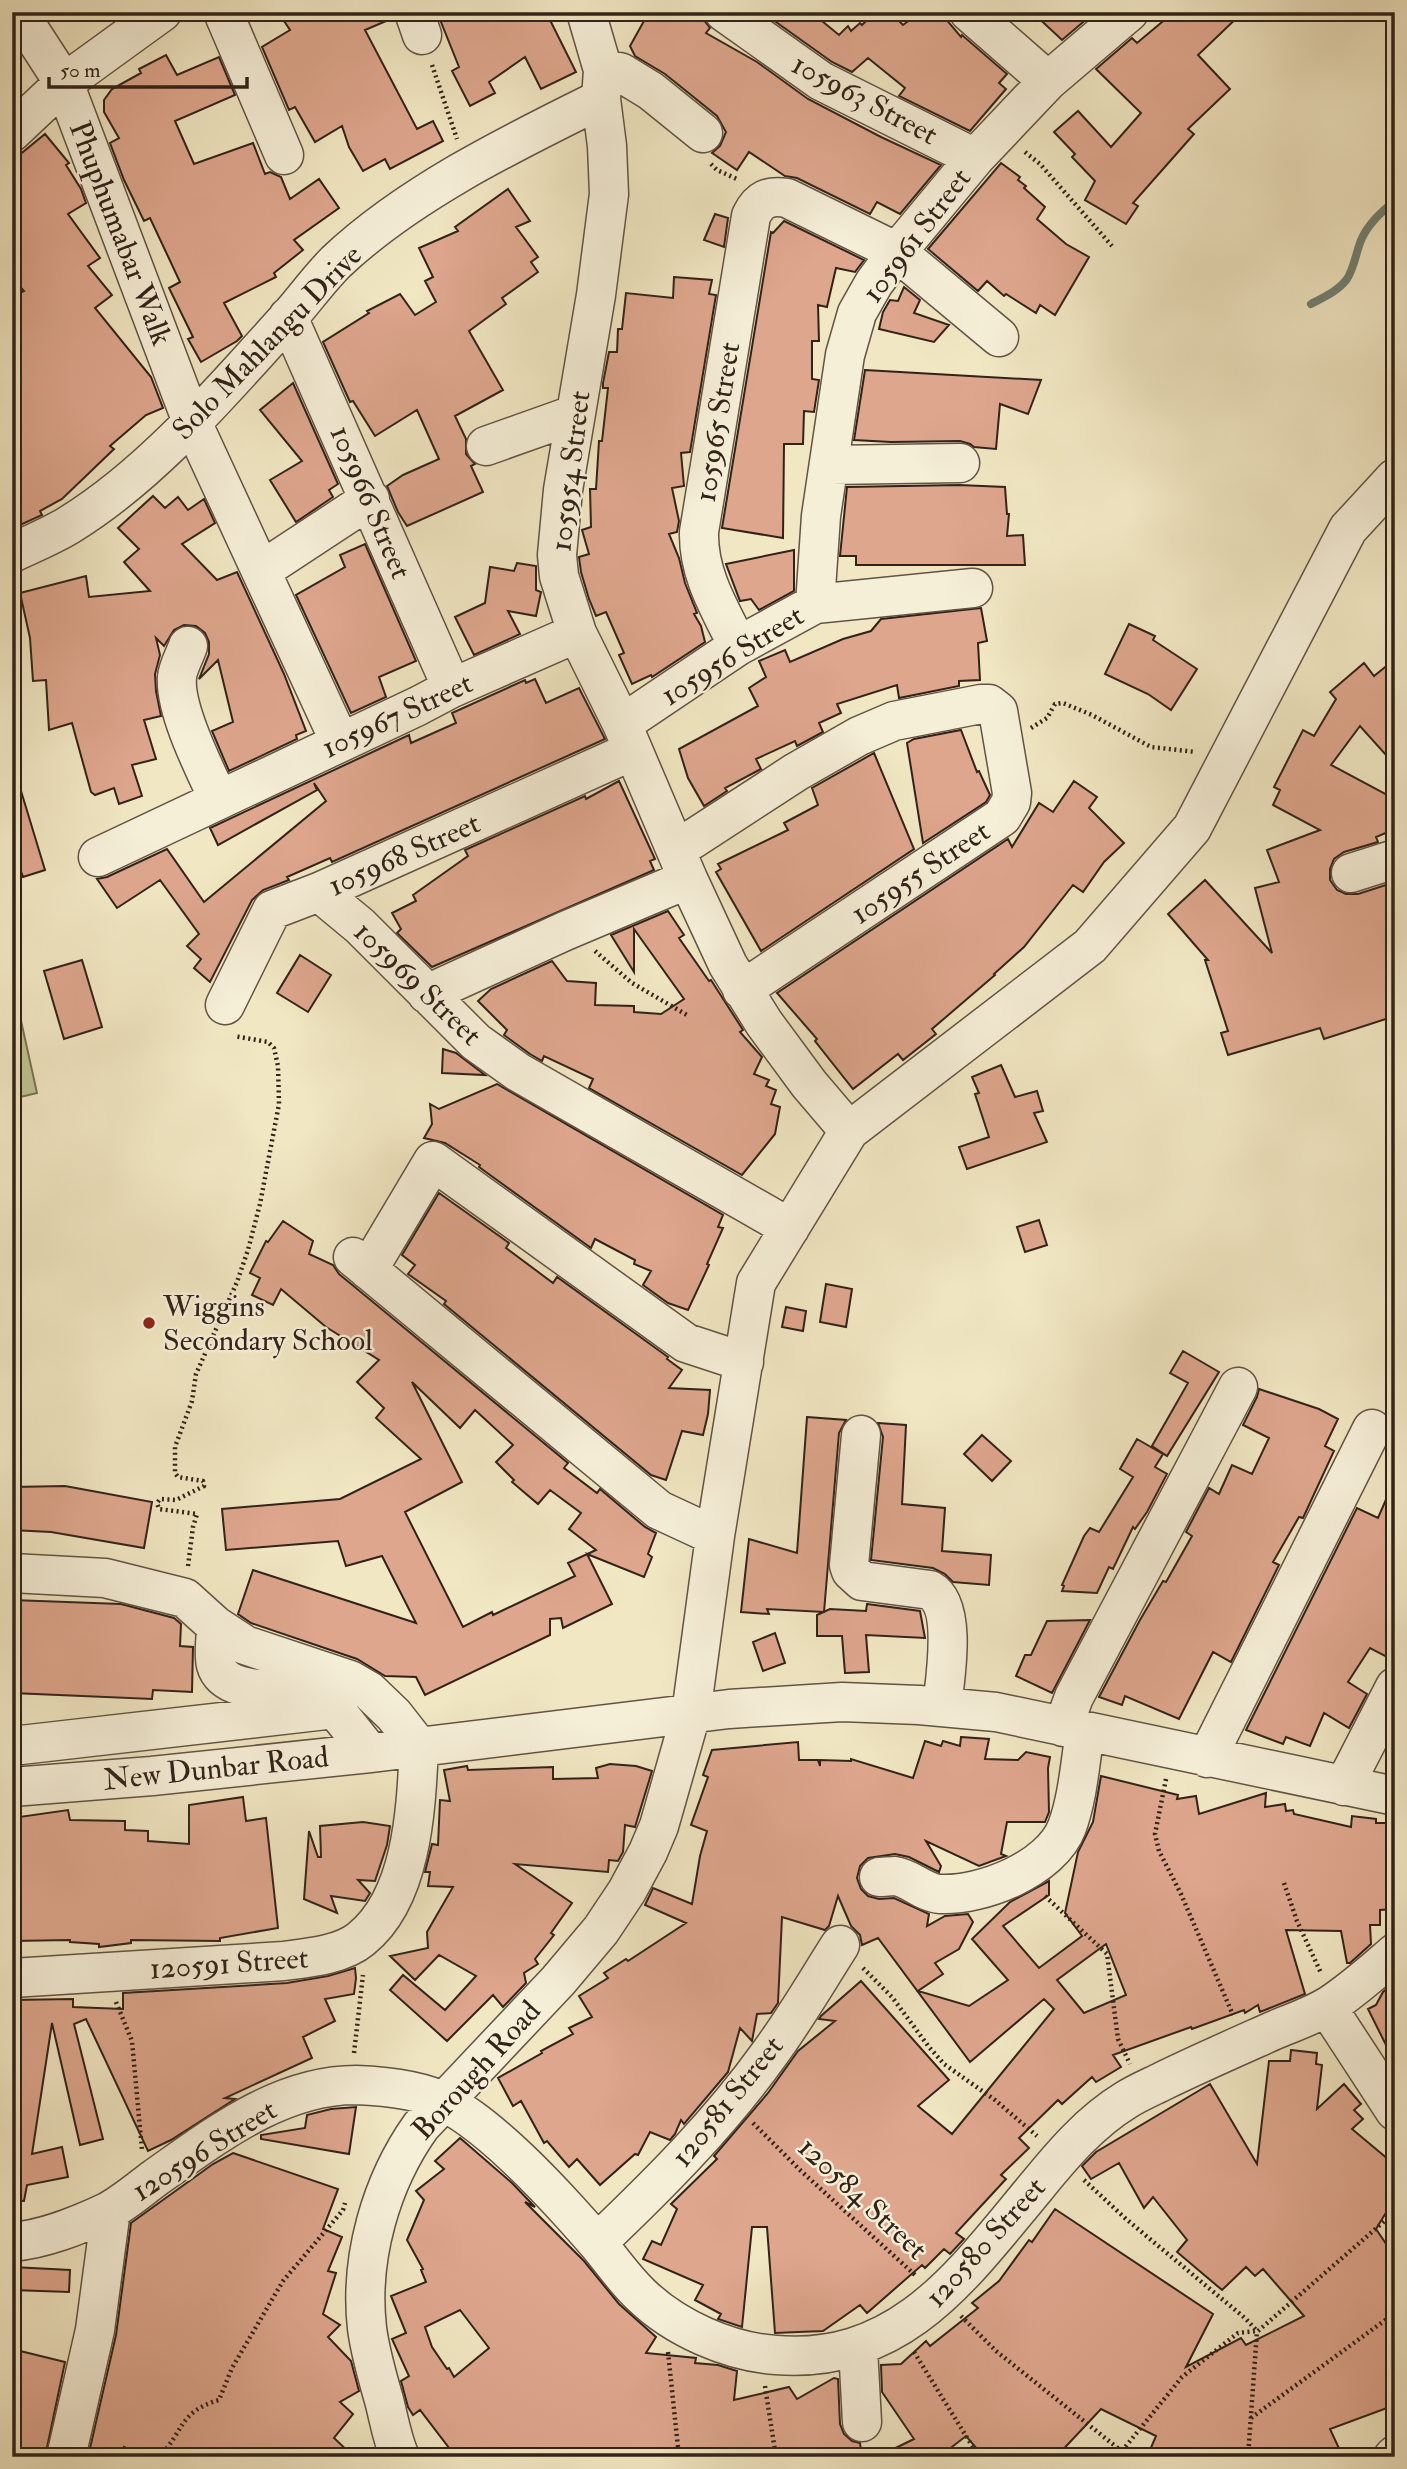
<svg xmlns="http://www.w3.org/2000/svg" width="1407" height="2469" viewBox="0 0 1407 2469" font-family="'IM FELL Double Pica',serif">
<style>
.green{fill:#bec491;stroke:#787356;stroke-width:2}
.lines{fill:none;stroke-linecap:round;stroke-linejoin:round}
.stream{stroke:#718174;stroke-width:8}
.building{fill:#dea68d;stroke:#32221a;stroke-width:2;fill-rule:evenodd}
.minor-casing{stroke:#625344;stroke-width:41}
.path{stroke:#32221a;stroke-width:4.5;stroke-dasharray:2 3.5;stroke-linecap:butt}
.minor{stroke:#f6efd8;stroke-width:38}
.poi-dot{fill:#8f2418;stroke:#f6efd8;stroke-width:2.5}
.labels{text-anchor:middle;stroke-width:5;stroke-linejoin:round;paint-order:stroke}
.street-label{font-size:30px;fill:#32221a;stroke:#f6efd8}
.poi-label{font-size:30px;fill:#32221a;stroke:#f6efd8;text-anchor:start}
</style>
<rect width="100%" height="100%" fill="#f1e7c3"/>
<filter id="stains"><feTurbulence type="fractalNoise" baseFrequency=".00286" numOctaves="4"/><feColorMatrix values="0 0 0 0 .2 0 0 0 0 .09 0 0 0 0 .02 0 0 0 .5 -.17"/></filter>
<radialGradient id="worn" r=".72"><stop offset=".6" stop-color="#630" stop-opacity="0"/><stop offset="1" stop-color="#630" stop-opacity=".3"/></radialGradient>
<path class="green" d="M12,980L37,1093L12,1099Z"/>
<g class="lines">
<path class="stream" d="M1311,304C1324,297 1338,291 1347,279C1355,266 1356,251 1362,238C1369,223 1382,211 1395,201"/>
</g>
<path class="building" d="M278,12H393V18L365,30L417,129L433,121L443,141L390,169L385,159L363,171L349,147L342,126L315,142L295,107L289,110L262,47L290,30Z
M437,12H546L576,72L541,89L525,57L489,82L495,93L470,106L452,71L459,67Z
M649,12H703L704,20L710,28L706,33L757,62L808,99L881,137L941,165L900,214L877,202L870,214L797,178L785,176L749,152L737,170L712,153L720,146L726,132L717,116L665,74L635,56L630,46Z
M762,12H811L839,35L848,26L851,31L860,23L862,25L875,12H890L903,25L920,12H940L961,37L962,35L1007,74L999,83L1006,89L970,131L899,96L905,88L868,58L852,72L832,62Z
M1032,12H1095L1062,40Z
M1174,12H1243L1198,55L1230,89L1188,129L1194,134L1133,203L1138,206L1126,224L1085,200L1095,181L1072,157L1075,154L1054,132L1078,111L1111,147L1141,113L1096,69L1132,38L1137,43Z
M166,55L177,75L219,57L235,95L175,121L194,164L253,143L265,174L270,172L281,177L290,199L319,179L339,208L294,240L303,250L274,273L276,277L224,303L242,336L237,341L201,362L188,339L193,337L169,288L180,282L150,218L144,221L124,180L110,143L119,138L104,112V100L112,89L141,73L139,69Z
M45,134L69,163L66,165L81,189L86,203L68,214L100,258L88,266L112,295L95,308L151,377L163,408L146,415L110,446L114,449L62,499L40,511L42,515L20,525L12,512V297L24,291L12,278V161Z
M1001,163L1020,177L1018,180L1026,186L1024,188L1045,207L1037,219L1066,244L1089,257L1055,315L1040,305L1036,313L1006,294L1004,296L987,281L978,291L928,249Z
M508,189L530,221L516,227L538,257L531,262L538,272L502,298L506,304L469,331L503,390L455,416L466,439V454L475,464L471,466L483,492L407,526L398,512L387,486L403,475L439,459L417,410L375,436L353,401L350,402L323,342L369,313L367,311L400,294L415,315L436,302L425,281L433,277L419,248L458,231L455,227Z
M715,214L728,218L724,247L704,240Z
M784,221L864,260L855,272L836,268L827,307L818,305L819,341H812V379L819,380L814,412L804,411L803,444H784L783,538L722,528L771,232L773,233Z
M674,277L712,280L709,294L716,295L690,452L681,453L684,486L672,488L679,521L677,532L669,534L679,558L685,583L697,613L694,614L701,626L705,642L652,677L651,675L632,684L619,655L624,653L606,612L596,616L589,599L581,572L579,557L589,554L582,530L591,527L590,489H596L599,441H602L608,388H603V383L609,352H617L618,329H622L626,293L673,298Z
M904,287L920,300L914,313L949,325L934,342L879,329L883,312L890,300L898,301Z
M865,370L1041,380L1028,414L1000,404L996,449L974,447L970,444L960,441L891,442L854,440Z
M293,383L338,484L329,490L333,497L296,522L270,480L302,461L260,410Z
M959,485L1005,487L1007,514H1009L1007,536L1023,535L1025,565H856V556H840L847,487Z
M153,496L165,508L178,497L188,510L204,499L215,523L182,544L217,580L237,572L284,674L306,731L296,735L297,739L229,771L212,731L233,722L218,660L199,679L209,654V642L205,633L196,626L184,625L174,630L164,646L156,638L160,655L155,674L156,691L161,716L144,720L156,759L132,765L142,796L119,804L114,788L95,795L91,792L72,723L49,730L46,680L33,681L30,638L20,593L86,576L89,597L150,591L124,562L139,549L118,528Z
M365,544L416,661L379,677L386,697L351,713L296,595L345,567L340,555Z
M794,550V591L759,610L751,599L740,601L726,564Z
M517,563L536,566V590L541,592L536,616L508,611L520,634L474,655L455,617L485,603L490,567L514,571Z
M981,608L987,641L978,643L980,680L959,681V686L899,698L897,685L837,704L841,713L819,723L823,732L797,746L795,741L756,759L761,769L725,788L727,791L704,806L688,778L679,749L758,706L749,688L766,677L759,661L785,650L790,662L843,639L871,631L881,619Z
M1129,624L1155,636L1153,640L1197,669L1171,710L1148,694L1105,674Z
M1395,659V765L1360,726L1331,765L1395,799V829L1376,837L1378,842L1344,852L1334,859L1330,869V880L1337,890L1346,894H1358L1392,883L1395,891V1016L1324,1039L1320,1028L1228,1055L1221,1033L1228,1031L1205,960H1208L1168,914L1205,880L1272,953L1255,888L1279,882L1267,850L1320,830L1273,805L1280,790L1274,787L1303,730L1314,736L1336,699L1330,692L1364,663L1374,676Z
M535,679L546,703L579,688L605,739L332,862L330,858L287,877L289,880L263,890L252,900L210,982L194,968L201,959L187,946L199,934L160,880L117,908L97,879L107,877L167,849L204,902L326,801L314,783L317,790L218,845L210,828L409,735L411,743L456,723L452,713L525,680L526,683Z
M961,730L977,772L979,771L990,795L986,802L923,843L907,743L914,739Z
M874,753L914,849L761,951L716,872L721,869L718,864L788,830L784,823L818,805L812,788Z
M18,781L45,870L23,877L12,846V782Z
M619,781L655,859L650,861L654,870L432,967L397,933L401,929L392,913L416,901L413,895L468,856L465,850L585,796L586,799Z
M1074,781L1097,797L1089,808L1124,843L1104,862L1083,892L1073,885L1024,947L994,974L995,975L932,1029L936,1034L903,1060L898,1054L853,1089L815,1041L817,1039L777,993L1008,839L1012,847L1039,803L1053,812Z
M668,911L684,935L679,938L709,981L711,980L743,1030L740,1032L762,1057L754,1074L769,1080L766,1086L776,1090L771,1104L780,1107L775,1134L742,1175L589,1088L593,1079L544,1056L542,1061L530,1054L504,1035L507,1030L478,1001L491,989L552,961L567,981L596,983L595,1005L634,1006V1012L661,1014L684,999L634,929V972L611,935Z
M300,955L331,975L308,1012L277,993Z
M82,960L102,1027L64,1039L44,971Z
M443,1049L456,1053L485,1075L442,1073Z
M1001,1065L1015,1097L1037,1091L1043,1111L1034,1113L1047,1142L967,1169L959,1147L989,1137L975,1094L979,1093L972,1077Z
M497,1084L723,1215L718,1227L723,1228L707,1264L709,1265L688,1310L668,1303L643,1285L651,1271L634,1264L635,1260L595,1239L591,1248L479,1167L480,1165L445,1143L424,1138L432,1124L430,1104L439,1109Z
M439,1193L509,1243L506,1248L553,1283L557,1277L668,1357L667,1359L682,1370L669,1388L710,1390L708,1414L703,1435L682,1431L666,1480L651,1475L444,1304L446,1301L408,1274L415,1265L402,1255Z
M1039,1220L1047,1245L1025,1252L1017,1227Z
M283,1221L313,1241L309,1254L333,1265L339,1274L356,1288L568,1463L564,1468L597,1493L600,1489L645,1527L656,1533L648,1554L652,1557L644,1577L587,1554L612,1604L563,1628L561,1618L550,1619V1635L425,1695L416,1677L385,1676L357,1659L251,1623L238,1614L253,1570L416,1623L382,1556L346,1566L338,1541L226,1550L222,1509L340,1499L421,1459L376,1418L384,1408L357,1382L379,1360L326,1327L281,1289L273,1305L252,1295L260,1278L250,1273L266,1241L268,1242ZM412,1382L460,1428L475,1410L513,1445L496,1462L514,1480L512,1482L538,1504L550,1490L581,1513L569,1529L596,1550L568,1563L575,1576L493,1615L492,1612L463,1627L405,1512L462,1482Z
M826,1284L852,1289L846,1327L820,1322Z
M786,1307L806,1311L803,1331L782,1327Z
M1183,1351L1219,1372L1167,1456L1152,1446L1188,1383L1170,1373Z
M1259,1389L1319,1409L1338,1419L1325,1446L1334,1451L1303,1518L1299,1517L1273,1562L1279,1565L1231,1662L1213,1652L1179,1719L1125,1696L1122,1705L1099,1697L1140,1620L1163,1581L1166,1582L1192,1536L1186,1532L1209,1488L1219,1494L1232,1465L1252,1474L1269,1438L1243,1425L1257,1397Z
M807,1417L846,1420L839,1433L824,1612L767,1609L769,1614L741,1612L749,1539L797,1553Z
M878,1423L906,1425L902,1504L945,1508L942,1551L991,1555L989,1585L953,1582L945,1574L933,1568L871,1560L883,1437Z
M982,1435L1011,1461L992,1481L964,1454Z
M1137,1439L1163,1454L1155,1467L1167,1474L1147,1512L1135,1529L1133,1527L1113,1569L1109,1567L1097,1593L1062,1591L1064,1586L1062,1585L1084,1536L1090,1528L1099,1532L1133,1477L1120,1469Z
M1395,1479V1641L1387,1657L1370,1648L1348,1682L1367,1694L1349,1728L1324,1713L1310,1746L1286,1737L1283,1744L1246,1730L1357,1508L1378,1518Z
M65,1486L152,1502L144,1548L51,1532L12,1530V1487Z
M12,1600L121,1604L174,1618L181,1624L180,1646L193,1647L192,1692L153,1690L152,1699L12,1693Z
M867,1604L920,1611L925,1638L866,1635L869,1672L845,1673L842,1636H817V1615L830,1609L866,1611Z
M1090,1620L1052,1693L1016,1676L1025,1655H1031L1047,1621Z
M775,1633L785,1663L763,1671L753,1642Z
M961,1737L989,1739L985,1759L1018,1760L1026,1752L1050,1757L1048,1768L1049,1812L1045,1822H1007L1001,1854L1006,1856L979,1866L926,1841L941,1866L939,1872L909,1857L895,1854L868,1858L860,1866L857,1878L861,1889L868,1896L879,1899L894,1898L929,1914L927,1926L945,1916L968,1914L973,1922L959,1949L935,1963L943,1974L918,1991L969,2006L1008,1980L972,1939L1010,1902L1049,1881V1895L1003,1926L1039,1968L1082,1936L1065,1913L1078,1852L1093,1822L1101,1776L1178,1795L1177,1799L1196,1796L1199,1814L1266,1793L1265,1807L1285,1804L1286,1811L1293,1810L1294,1814L1351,1827L1352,1816L1376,1819V1823H1394L1395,1909L1380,1910V1925H1370L1371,1944L1350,1963H1347L1341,1931L1286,1930L1305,1994L1260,2012L1258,2005L1245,2013L1244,2010L1192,2029L1191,2027L1113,2055L1121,2067L1096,2082L1092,2077L1062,2104L1058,2100L1019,2138L1029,2148L1001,2175L1006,2179L956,2233L964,2239L950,2254L944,2249L925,2268L922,2265L867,2313L860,2305L823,2331L775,2333L767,2227H752L742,2327L718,2319L721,2314L695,2300L703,2285L643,2259L652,2241L661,2245L677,2209L671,2204L717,2159L714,2156L768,2093L798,2051L835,2021L819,2019L821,2016L861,1981L949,2080L918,2106L952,2134L1054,2009L1044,1999L970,2062L878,1938L862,1945L860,1935L851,1926L838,1896L829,1926L825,1930L782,1917L778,2003L771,2013L757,2014L752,2041L740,2028L728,2072L684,2124L681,2120L675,2134L670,2140L650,2132L638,2155L635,2154L600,2185L577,2159L569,2167L547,2141L544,2143L521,2101L513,2106L498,2078L542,2053L541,2051L573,2034L569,2028L592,2017L579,1996L608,1978L604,1973L626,1959L628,1961L686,1923L645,1905L653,1888L692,1904L700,1856L707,1831L691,1825L708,1777L703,1775L712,1750L798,1742L799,1760H818L820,1766V1760L851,1761V1759L913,1778L925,1741L941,1746L943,1741L960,1746ZM1106,1944L1126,1995L1084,2013L1057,1980Z
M610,1764L636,1766L652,1771L635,1827L625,1825L623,1852L618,1861L609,1860L608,1872L515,1864L572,1903L551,1933L554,1935L535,1959L538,1964L524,1973L526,1983L503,2007L493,1995L447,2041L390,1990L403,1975L445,2010L476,1976L439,1955L415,1980L390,1956L428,1948L427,1932L453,1887L428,1886L430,1872H425L432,1844L438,1845L440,1800L450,1801L444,1770L467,1766L468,1770L553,1767V1779L598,1778L596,1768Z
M243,1797L246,1821L266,1818L278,1928L220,1938V1941L131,1940V1943L99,1947V1944L70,1942V1940L12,1941V1818L68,1810L70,1820L125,1821V1830L148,1831V1841L189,1844V1805Z
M363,1822L390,1826L387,1845L375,1881L358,1880L370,1893L365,1901L331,1896L337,1913L304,1899L309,1831L318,1857H321L320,1826Z
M355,1968L356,1978L354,1994L325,1999L335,2021L303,2037L312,2058L225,2098L235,2099L171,2140L148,2151L86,2019L74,2024L103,2139L80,2145L52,2023L32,2154L62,2147L68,2177L27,2185L24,2201L12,2200V2000L73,1999V2007L123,2009V1993L287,1983L328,1976Z
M1395,1982V2063L1368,2009L1376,2005L1383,1992Z
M1291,2050L1317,2053L1316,2064L1322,2065L1317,2109L1344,2084L1361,2104L1354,2110L1363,2119L1352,2129L1395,2165V2198L1376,2229L1395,2257V2405L1330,2429L1343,2457H1147L1156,2436L1101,2409L1056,2457H984L966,2436L939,2457H877L914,2439L882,2392L881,2365L901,2364L926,2341L930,2346L978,2308L972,2303L999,2281L1029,2240L1032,2242L1055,2209L1213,2314L1186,2367L1241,2338L1246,2345L1304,2316L1263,2269L1255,2276L1246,2267L1222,2290L1177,2252L1187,2240L1153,2197L1144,2208L1119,2163L1091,2179L1082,2166L1096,2152L1210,2084L1257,2164L1269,2061H1290Z
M356,2107L349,2154L261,2139V2135L305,2128L307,2115L331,2109Z
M460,2138L512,2183L535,2207L525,2202L584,2261L619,2304L656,2337L646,2353L696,2358L695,2363L718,2365L737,2371L734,2400L789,2387L797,2399L834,2378L838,2379L840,2424L844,2434L852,2441L860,2443L862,2457H543L522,2454L521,2457H456L420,2410L413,2415L408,2407L401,2381L409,2376L392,2339L406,2333L391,2296L426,2282L421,2270L423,2269L407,2240L424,2200L416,2191L444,2169L435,2161ZM460,2310L489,2348L454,2377L449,2368L447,2369L432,2347L425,2327Z
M233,2153L338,2189L323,2229L342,2237L328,2271L336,2273L323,2314L340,2325L328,2337L351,2361L359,2391L340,2402L353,2414L334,2438L354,2457H149L124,2447L123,2457H88L116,2335L131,2223L213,2164Z
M12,2267L70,2270L69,2292L12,2290Z
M12,2349L65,2362L45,2457H12Z"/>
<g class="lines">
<defs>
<path id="minor" d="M18,12L64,83L192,422L340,742
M223,12L284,155
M414,12L422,35
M586,12L603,70L601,99L607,146L609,194L596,295L563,490L557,555L559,576L577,633L622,724L688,879L728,965L764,1023L809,1084L849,1131L1090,946L1192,828L1348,529L1395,478
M724,12L821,81L975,158
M969,12L1048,81
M603,70L620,72L651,91L703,133
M12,132L64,83L162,12
M288,317L452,688
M486,446L576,414
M830,465L960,463
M12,553C31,544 51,536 69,525C152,474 223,390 288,318C304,300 319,279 336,262C409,193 512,143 601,99
M262,570L370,499
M815,604L821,516L845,355L857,313L874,283L897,252L975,158L1048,81L1129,12
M188,646C185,655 178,667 177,677C174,709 205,770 219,800
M738,646C720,609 698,575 699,532L751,216C759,199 769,195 787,198L897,252L999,337
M622,724L738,646L815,604L973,588
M676,850L796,772L859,736L894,721L981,704H989L998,711L1012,793L1011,802L1002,817L742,990
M98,857L418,706L452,688L577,633
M1351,873L1395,859
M319,892L360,926L476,1042L518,1072L790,1228
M427,994L565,931L688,879
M225,1005L272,910L319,892L632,751
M353,1257L659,1510L715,1536
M368,1270L433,1161L686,1343L744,1362
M861,1435L849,1565L851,1571L862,1581L930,1590C958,1606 945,1679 942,1707
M12,1573L105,1578L185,1598L216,1626L245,1645L350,1680L369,1691L394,1715L419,1747
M216,1626C216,1638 213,1654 216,1665C226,1699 292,1686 318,1697
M1063,1727L1074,1697L1238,1387
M12,1746L335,1709L370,1753
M1207,1758L1372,1429
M1344,1786L1395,1687
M12,1787L152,1776L370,1753L729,1709L842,1702L919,1705L996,1712L1395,1796
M879,1877C884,1877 890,1876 895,1876C910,1878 924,1893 940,1894C982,1896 1051,1869 1067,1827C1078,1797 1080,1763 1085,1732
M12,1978L284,1961C307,1958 342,1955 361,1939C413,1897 416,1808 419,1747
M1327,2007L1395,2111
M12,2242C45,2239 77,2226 107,2212C124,2203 140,2189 155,2178C215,2136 279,2085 356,2085C382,2086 422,2090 446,2103C497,2130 560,2200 598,2244C612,2261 625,2280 641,2295C675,2328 729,2352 776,2355C902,2365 964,2273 1036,2187C1062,2155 1090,2122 1126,2100C1137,2093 1151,2087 1163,2081C1200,2063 1239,2046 1277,2029C1294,2022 1314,2015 1330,2005C1353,1990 1374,1971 1395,1953
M597,2243C659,2184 720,2123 770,2053C795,2019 817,1981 840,1945
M858,2348L862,2422
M66,2457L95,2330L111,2210
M400,2457C392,2439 389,2419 384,2400C377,2376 370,2352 367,2328C359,2258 381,2182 421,2126L558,1981L601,1930L627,1891L648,1852L659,1826L691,1714L715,1536L756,1283L849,1131
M1393,2457L1395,2455"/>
</defs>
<use href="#minor" class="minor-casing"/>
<path class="path" d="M432,65L457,139
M1025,152L1040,164L1112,246
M711,164L717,170L739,180
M1031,728L1047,718L1055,704L1063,703L1092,715L1151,747L1196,752
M595,951L632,983L687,1015
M188,1566L193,1527L197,1514L159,1509L157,1503L160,1499L176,1500L204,1486L203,1481L178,1477L175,1473V1447L192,1401L196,1374L237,1282L248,1250L260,1204L279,1104L278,1066L274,1048L268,1042L234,1036
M1166,1779L1155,1834L1159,1851L1181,1894L1233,2015
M1284,1883L1297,1921L1321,1973
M1045,1896L1107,1954L1118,2039L1130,2064
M863,1968L892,1997L929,2047L944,2064L995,2100L1037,2136
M116,2002L132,2041L142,2150
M354,2053L363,1975
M753,2123L800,2170L915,2275
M1084,2180L1126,2219L1246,2319L1257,2331
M961,2316L996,2351L1129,2457
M1258,2331L1395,2212
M668,2352L679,2457
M914,2352L979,2457
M765,2386L776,2457
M1251,2418L1395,2313
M1122,2451L1182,2377L1238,2333L1257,2331
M159,2457C184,2432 178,2412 219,2400L232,2368L283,2281L343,2210L345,2203
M1248,2457L1257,2331"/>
<use href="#minor" class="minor"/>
</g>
<circle class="poi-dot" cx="149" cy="1323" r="7"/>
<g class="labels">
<g class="street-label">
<text transform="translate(865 99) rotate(28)" y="10">105963 Street</text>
<text transform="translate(121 233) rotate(69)" y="10">Phuphumabar Walk</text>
<text transform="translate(916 235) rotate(-53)" y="10">105961 Street</text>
<text transform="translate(267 342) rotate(-46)" y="10">Solo Mahlangu Drive</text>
<text transform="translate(717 422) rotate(-81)" y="10">105965 Street</text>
<text transform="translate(570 471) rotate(-83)" y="10">105954 Street</text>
<text transform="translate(371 502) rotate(67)" y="10">105966 Street</text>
<text transform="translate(732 655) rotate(-32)" y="10">105956 Street</text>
<text transform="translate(397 715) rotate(-25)" y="10">105967 Street</text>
<text transform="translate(404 854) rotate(-24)" y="10">105968 Street</text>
<text transform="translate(920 872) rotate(-34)" y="10">105955 Street</text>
<text transform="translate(418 983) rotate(44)" y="10">105969 Street</text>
<text transform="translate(216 1768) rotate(-6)" y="10">New Dunbar Road</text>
<text transform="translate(229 1963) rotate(-4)" y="10">120591 Street</text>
<text transform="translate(476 2070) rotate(-48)" y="10">Borough Road</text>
<text transform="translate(727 2101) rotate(-51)" y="10">120581 Street</text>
<text transform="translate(204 2150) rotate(-32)" y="10">120596 Street</text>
<text transform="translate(863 2198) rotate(43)" y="10">120584 Street</text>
<text transform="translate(985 2242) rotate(-48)" y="10">120580 Street</text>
</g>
<g class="poi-label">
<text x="163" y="1316">Wiggins<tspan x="163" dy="34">Secondary School</tspan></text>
</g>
</g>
<rect width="1407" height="2469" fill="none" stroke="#f1e7c3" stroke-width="42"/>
<rect x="14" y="14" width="1379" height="2441" fill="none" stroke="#32221a" stroke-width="3.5"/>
<rect x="21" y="21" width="1365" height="2427" fill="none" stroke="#32221a" stroke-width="2"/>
<path d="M49 77v10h198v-10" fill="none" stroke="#32221a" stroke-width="3.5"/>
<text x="60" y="77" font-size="21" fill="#32221a" stroke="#f6efd8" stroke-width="5" paint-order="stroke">50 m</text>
<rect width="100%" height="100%" filter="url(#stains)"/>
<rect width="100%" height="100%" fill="url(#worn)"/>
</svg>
